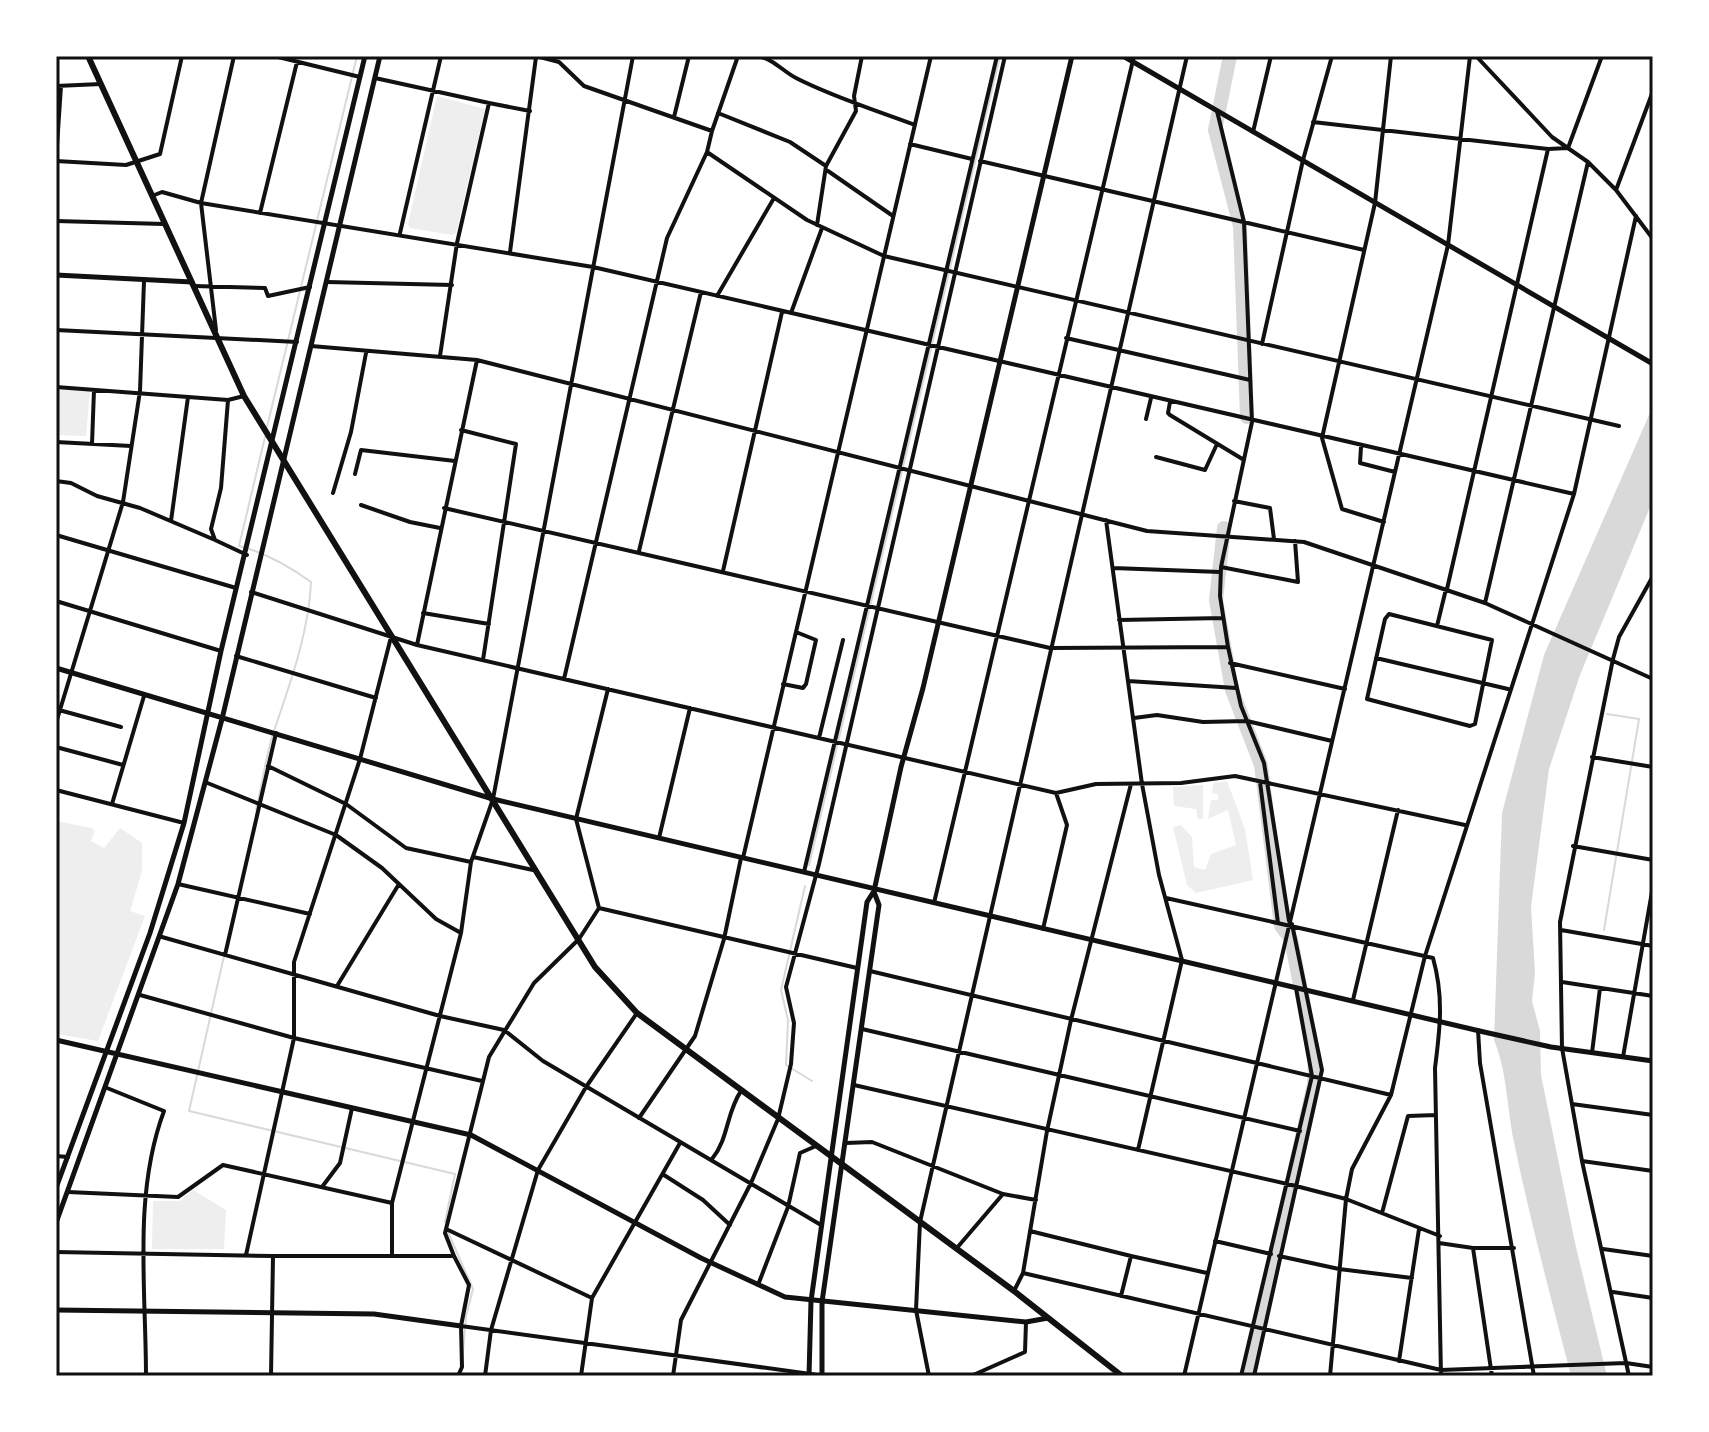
<svg xmlns="http://www.w3.org/2000/svg" width="1709" height="1432" viewBox="0 0 1709 1432" font-family="'PT Serif',serif">
<style>
.green{fill:#eee}
.water{fill:#d9d9d9}
.lines{fill:none;stroke-linecap:round;stroke-linejoin:round}
.stream{stroke:#d9d9d9;stroke-width:2}
.river{stroke:#d9d9d9;stroke-width:14}
.minor{stroke:#111;stroke-width:4}
.tertiary{stroke:#111;stroke-width:5}
.trunk{stroke:#111;stroke-width:6}
.neatline{fill:none;stroke:#111;stroke-width:3}
</style>
<rect width="100%" height="100%" fill="#fff"/>
<path class="green" d="M437,96L485,109L456,233L452,235L410,228L408,224Z
M56,389L90,391L86,436L56,435Z
M1227,781L1245,829L1253,880L1196,893L1187,885L1173,827L1181,825L1192,837L1194,867L1205,870L1211,854L1236,845L1228,810L1208,819L1211,800H1218V794L1212,793L1213,783Z
M1203,785V819H1198L1196,809L1174,806L1173,787Z
M56,821L92,828L95,831L91,841L104,848L120,828L142,843V871L130,911L145,916L98,1041L56,1034Z
M193,1190L226,1210L224,1249H152L153,1201H180Z"/>
<path class="water" d="M1653,406V500L1580,675L1549,769L1531,907L1535,973L1532,1001L1540,1031L1541,1075L1575,1243L1607,1376H1571C1551,1298 1530,1220 1514,1142C1507,1108 1507,1071 1494,1040L1502,813L1544,655Z"/>
<g class="lines">
<path class="stream" d="M267,427L357,56
M256,810C262,786 265,760 272,737C288,689 309,634 311,582C289,566 267,553 239,546L265,437
M809,865L1000,56
M805,886L781,990L788,1020L786,1065L812,1081
M1604,930L1639,719L1607,714
M224,956L189,1111L455,1174L445,1222
M448,1232L473,1289L466,1316L461,1376"/>
<path class="river" d="M1230,56L1215,130L1240,226L1247,417
M1224,528L1216,600L1232,690L1261,765L1281,926L1291,939L1315,1062L1314,1084L1248,1376"/>
<path class="minor" d="M274,56L360,77
M536,56L559,62L584,86L712,131L738,56
M757,56C774,59 781,70 796,78C833,97 875,110 915,125
M1476,56L1552,137L1588,162L1616,190L1653,239
M375,78L489,103L457,243L440,356
M56,86L101,84
M489,103L530,111
M1217,111L1244,222L1252,422L1221,567L1220,596L1228,647
M718,113L790,142L826,166
M674,117L689,56
M1313,122L1548,149L1568,148
M712,131L707,152L807,220L884,256L1619,426
M1253,132L1271,56
M910,144L972,159
M1568,148L1602,56
M56,160L61,86
M56,161L126,165L160,154L182,56
M980,161L1364,250
M828,171L893,216
M1616,190L1653,91
M152,196L162,192L201,203L593,267L1574,494
M260,213L297,62
M56,221L164,224
M817,225L826,166L856,111L854,96L862,56
M400,233L441,56
M510,252L536,57
M327,282L452,285
M194,286L265,288L268,296L310,287
M717,296L774,198
M791,313L822,228
M56,330L297,342
M216,330L201,203L234,56
M1066,338L1250,380
M1262,344L1303,160L1332,56
M311,346L477,360L1147,531L1304,542L1485,603L1653,679
M56,387L228,400L221,488L211,529L215,540L247,555
M228,400L244,396
M1170,402L1168,413L1170,415L1244,460
M1146,419L1151,398
M461,430L516,444L483,660
M56,442L131,446
M92,444L94,390
M1361,447L1360,463L1395,472
M1156,457L1205,470L1217,444
M355,474L361,450L455,461
M56,481L71,483L97,496L140,508L215,540
M333,493L351,432L366,353
M1234,501L1270,508L1274,539
M361,505L410,522L440,528
M444,508L1050,648L1228,647L1241,706L1264,763L1289,921
M1106,520L1142,784L1159,875L1182,960L1138,1150
M171,521L188,397
M1384,522L1342,509L1322,438L1375,203L1391,56
M56,535L236,588
M639,551L701,292
M1221,567L1298,582L1295,541
M1113,568L1220,572
M723,571L782,312
M1447,589L1548,149
M251,592L417,645L1056,793L1096,784L1181,783L1235,776L1465,825
M56,601L221,651
M1485,603L1588,162
M423,613L489,624
M1389,614L1492,640L1475,724L1470,726L1367,699L1385,619Z
M1119,620L1223,618
M1437,626L1446,589
M417,645L477,360
M236,656L376,698
M1376,658L1508,689
M1230,663L1345,689
M564,679L667,238L707,152
M1128,681L1236,688
M783,684L803,688L806,684L816,640L796,632
M59,710L121,727
M1134,718L1157,715L1203,722L1247,721L1332,741
M56,723L123,502L140,391L144,281
M819,738L843,640
M56,747L123,765
M1592,757L1653,767
M268,766L346,804L406,848L471,862
M205,782L336,835L382,868L436,919L461,933
M1260,782L1278,923
M56,790L184,823
M112,804L144,696
M659,838L690,708
M1573,846L1653,860
M473,857L533,870
M743,858L931,56
M804,872L997,56
M178,884L310,914
M1166,898L1433,958C1444,997 1440,1029 1435,1068L1441,1376
M934,903L1134,56
M599,908L857,968
M1043,929L1067,825L1056,793
M1561,930L1653,946
M162,937L440,1016L504,1030L543,1061L821,1225
M225,955L276,733
M870,971L1391,1095
M1562,982L1653,996
M337,986L399,884
M140,995L294,1038L482,1081
M1353,1000L1398,810
M862,1029L1300,1131
M1478,1030L1480,1063L1534,1376
M1592,1053L1600,988
M1623,1057L1653,886
M854,1085L1296,1186L1346,1199L1440,1236
M107,1088L164,1111C133,1194 146,1288 146,1376
M1572,1104L1653,1115
M639,1118L695,1036L724,939L741,858
M846,1143L872,1142L1003,1194L1036,1200
M56,1156L68,1157
M712,1159C729,1138 726,1113 741,1091
M1582,1161L1653,1171
M664,1175L703,1200L730,1225
M322,1187L340,1163L352,1108
M68,1192L178,1197L223,1165L392,1203
M1382,1213L1408,1116L1436,1115
M446,1229L592,1298
M1030,1231L1131,1256L1121,1296
M1215,1241L1271,1254
M1439,1243L1473,1248H1514
M1473,1248L1492,1376
M956,1249L1003,1194
M1603,1249L1653,1256
M56,1252L273,1256L271,1376
M246,1255L294,1038V962L360,759L391,637
M273,1256H454L445,1233L489,1057L534,983L579,939L599,908L576,819L608,689
M392,1256V1203L461,933L471,862L493,799L633,56
M454,1256L469,1285L461,1326L462,1367L458,1376
M1131,1256L1207,1273
M1279,1256L1339,1269L1412,1278
M1023,1273L1047,1131L1071,1020L1131,784
M758,1285L788,1207L800,1153L816,1146
M1014,1291L1023,1273L1441,1370L1626,1363L1653,1367
M1613,1292L1653,1298
M461,1326L825,1376
M1399,1361L1419,1229
M485,1376L491,1330L538,1170L586,1087L637,1013
M581,1376L592,1298L680,1143
M673,1376L681,1320L751,1183L778,1119L791,1064L794,1023L786,987L819,864L1005,56
M929,1376L916,1310L920,1222L1187,56
M971,1376L1025,1352L1026,1322
M1184,1376L1448,245L1470,56
M1241,1376L1312,1076L1296,988
M1254,1376L1322,1070L1292,924
M1330,1376L1346,1199L1352,1169L1391,1095L1425,956L1574,494L1636,216
M1629,1376L1582,1161L1562,1048L1560,922L1613,659L1619,637L1653,576"/>
<path class="tertiary" d="M1123,56L1653,364
M56,275L192,282
M56,668L493,799L1484,1032L1551,1047L1653,1061
M56,1040L471,1135L701,1258L785,1297L1026,1322L1048,1318
M56,1188L150,933L184,823L221,651L365,56
M56,1223L178,884L222,719L380,56
M56,1310L374,1314L461,1326
M809,1376L811,1301L867,902L874,891L901,767L923,688L1072,56
M822,1376V1302L879,905L874,892"/>
<path class="trunk" d="M88,56L244,396L595,967L637,1013L1014,1291L1122,1376"/>
</g>
<rect width="1709" height="1432" fill="none" stroke="#ffffff" stroke-width="116"/>
<rect x="58" y="58" width="1593" height="1316" class="neatline"/>
</svg>
